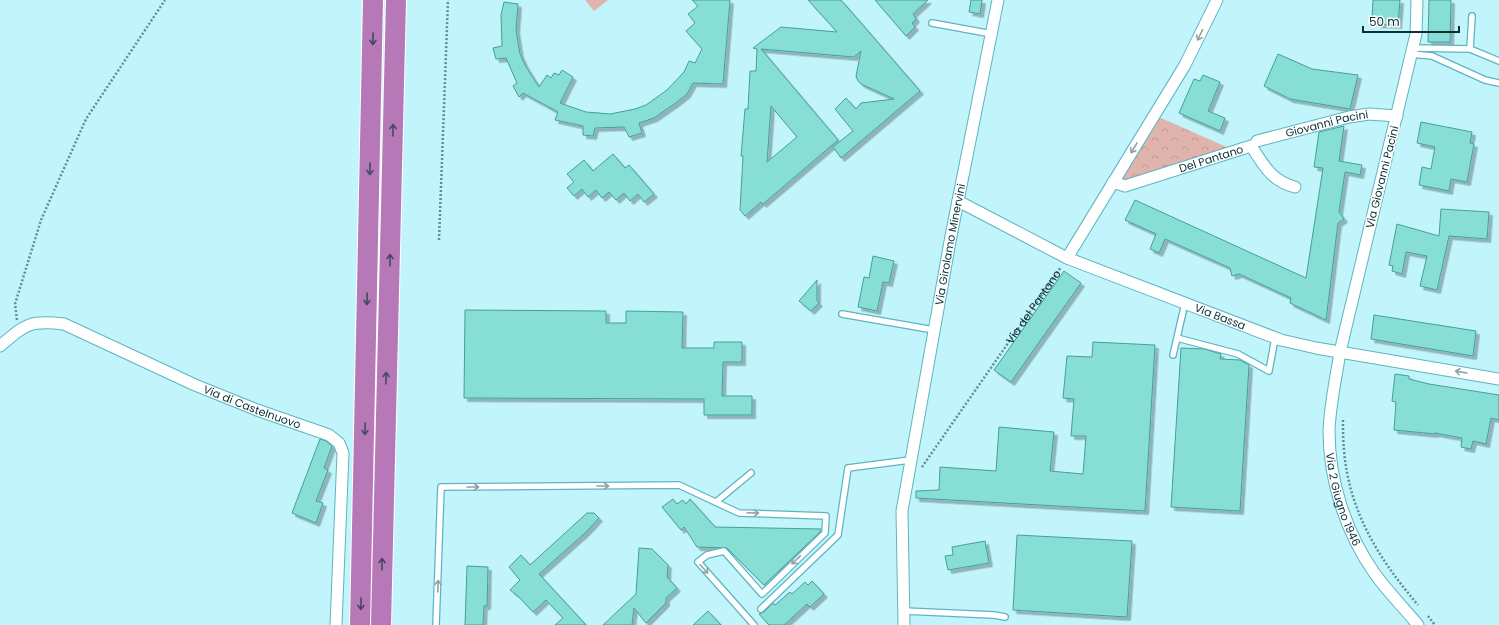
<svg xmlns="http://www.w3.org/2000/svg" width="1499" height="625" viewBox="0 0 1499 625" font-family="Poppins,sans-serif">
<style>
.green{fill:#e1b3ad}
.park{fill:url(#park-crowns)}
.building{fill:#86ded5;stroke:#469f97;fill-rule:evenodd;filter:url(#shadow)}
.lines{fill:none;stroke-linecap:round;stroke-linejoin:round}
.lane-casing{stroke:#5db5c1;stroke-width:8}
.street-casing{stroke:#5db5c1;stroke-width:13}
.highway-casing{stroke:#fff;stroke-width:22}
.path{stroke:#618e95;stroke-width:2.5;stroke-dasharray:2 2;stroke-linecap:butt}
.lane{stroke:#fff;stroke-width:5.5}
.street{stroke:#fff;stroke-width:11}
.highway{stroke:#b678b6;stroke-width:20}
.oneway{stroke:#90a2a4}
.oneway2{stroke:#454962}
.labels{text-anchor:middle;stroke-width:3.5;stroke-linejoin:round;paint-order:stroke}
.street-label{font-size:11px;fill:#083035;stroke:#fff}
</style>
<defs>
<pattern id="park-crowns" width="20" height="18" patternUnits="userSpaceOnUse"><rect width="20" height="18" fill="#e1b3ad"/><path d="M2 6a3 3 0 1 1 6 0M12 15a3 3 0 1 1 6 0" fill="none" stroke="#c09a95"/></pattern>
<filter id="shadow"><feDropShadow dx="3.5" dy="3.5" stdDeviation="0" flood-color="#0004"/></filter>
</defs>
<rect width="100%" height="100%" fill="#c2f4fc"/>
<path class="green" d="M585,0H608L594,11Z"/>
<path class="park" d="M1161,118L1231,149L1129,182L1122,180L1121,178L1155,119Z"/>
<path class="building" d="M692,0H730L723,84L693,83L687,94L677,102L654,118L639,123L642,133L629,137L624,127L595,128L593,136L583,135V126L555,120L558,112L523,93L519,97L513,86L517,83L506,58L496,59L493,48L502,46L501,15L504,2L518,4L516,30L520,54L525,65L539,87L547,75L551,78L554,73L559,75L562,70L573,77L560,103L586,112L599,113L610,114L635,109L646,105L667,90L684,72L689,61L695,63L702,49L686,31L695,23L688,14L698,6Z
M808,0H841L920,91L841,158L833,147L853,131L835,109L846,98L856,109L861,103L894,99L861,84L858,81L856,76L861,51L854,57L761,49L838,140L763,204L761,202L745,216L740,210L743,156H741L745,109H748L750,71H756L757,49L753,48L781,27L837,32ZM771,106L797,137L767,162Z
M875,0H928L913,14L916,19L912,23L915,27L906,36Z
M971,0H982L980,14L969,12Z
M1373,0H1400L1398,25L1377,24L1378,19H1372Z
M1429,0H1451L1450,42H1428Z
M1278,54L1312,69L1358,75L1350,109L1290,99L1264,86Z
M1203,75L1220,82L1208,111L1225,118L1220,131L1179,113L1194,79L1200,81Z
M1421,122L1472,132L1470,143L1474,144L1467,182L1451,179L1449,191L1419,185L1422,167L1431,169L1435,147L1417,143Z
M1344,126L1339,161L1362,165L1360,175L1345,172L1339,212L1344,219L1338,223L1326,320L1290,303L1291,298L1239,274L1232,276L1230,268L1165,239L1159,253L1150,249L1156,234L1125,220L1135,200L1306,278L1323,168L1314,167L1319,132Z
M613,154L625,168L629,165L654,194L644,202L638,194L630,201L624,193L616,200L609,192L602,198L596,190L588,197L582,189L574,196L567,188L574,182L567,174L584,160L593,171Z
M1441,209L1489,212L1487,239L1449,236L1437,290L1420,286L1427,256L1406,252L1402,274L1392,271L1393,266L1389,265L1397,224L1439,236Z
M873,256L894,261L889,283L883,282L877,311L858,307L864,277L869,278Z
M1064,271L1081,283L1011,382L994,370Z
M817,280V301L819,303L811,311L799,301Z
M465,310L606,311V323H626V311L683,312L682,348H714V342H742V362H723L722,396H752V415H704V399L464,398Z
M1374,315L1476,331L1473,356L1371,339Z
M1093,342L1155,345L1145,511L916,498V491L939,490L940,467L996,471L999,427L1054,432L1050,471L1083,474L1086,436H1071L1074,399L1063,398L1067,356L1092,357Z
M1181,348L1204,349L1221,354L1220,359L1240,360L1249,365L1240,511L1171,507Z
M1395,374L1409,376V379L1429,384L1499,395V420L1491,418L1486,444L1473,441L1471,449L1461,447L1462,438L1435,433V434L1394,430L1396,402L1392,401Z
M320,439L326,441L332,446L324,468L328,470L316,501L323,503L316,523L292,513Z
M673,499L677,504L683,500L686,504L690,499L715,527L821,529V531L764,585L727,548L697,547L684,527L681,530L662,507Z
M587,513H594L599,518L586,532L539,574L586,625H555L563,618L546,600L533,612L518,596L510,590L520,580L509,567L521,555L530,565Z
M1017,535L1132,541L1127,617L1013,610Z
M985,541L989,563L948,570L945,556L953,555L952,547Z
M639,548L652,549L668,565L667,577L677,588L666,598V603L646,623L634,608L632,625H603L636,594Z
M467,566L488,567L487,606H484L483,625H465Z
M812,581L824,594L810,607L807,604L784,625H769L759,614L764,612L773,603L775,605L790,592L792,594L805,582L808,585Z
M708,611L721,625H693Z"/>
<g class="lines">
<defs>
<path id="lane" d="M932,23L992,34
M1413,48L1470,49L1499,61
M1470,49L1472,16
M1411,54L1432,56L1485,80L1499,83
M842,314L934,330
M1177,338L1238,354L1269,371L1275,338
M1173,355L1185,303
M716,502L751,473
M761,609L838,535L848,468L910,460
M904,611L994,615L1005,617
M436,625L441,487L679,485L739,513L826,516L825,533L762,594L724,551L707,555L698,562L754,625"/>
<g id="street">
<path id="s2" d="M1417,0L1416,34L1340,352C1336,378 1330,404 1329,431C1329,481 1346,533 1375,574C1388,592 1404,608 1418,625"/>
<path id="s3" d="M1257,141L1349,117L1369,114L1397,116"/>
<path id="s4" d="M1113,182L1125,186L1251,146C1264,165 1271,181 1295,187"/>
<path id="s5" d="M958,201L1067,258L1281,340L1316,348L1499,379"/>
<path d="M1067,258L1185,65L1217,0"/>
<path id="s6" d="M0,346C26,324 29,320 64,324L195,385L257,410L329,435L339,443L343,453L336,625"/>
<path id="s7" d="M904,625L902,511L951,236L998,0"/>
</g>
<path id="highway" d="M360,625L373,0
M381,625L396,0"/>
</defs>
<use href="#lane" class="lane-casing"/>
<use href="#street" class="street-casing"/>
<use href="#highway" class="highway-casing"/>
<g class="path">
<path d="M439,240L448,0"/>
<path d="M17,320L15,304L41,220L86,119L165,0"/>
<path d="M1343,420C1343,430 1343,440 1344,450C1349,512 1379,559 1418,605"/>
<path id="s1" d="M922,467L1061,267"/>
<path d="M1428,616L1435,625"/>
</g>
<use href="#lane" class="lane"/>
<use href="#street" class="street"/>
<use href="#highway" class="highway"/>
</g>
<defs><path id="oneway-shaft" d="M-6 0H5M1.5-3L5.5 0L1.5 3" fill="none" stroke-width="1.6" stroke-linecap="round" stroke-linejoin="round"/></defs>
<g class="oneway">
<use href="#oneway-shaft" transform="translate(1200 35) rotate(116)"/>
<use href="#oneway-shaft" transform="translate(1134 148) rotate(121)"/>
<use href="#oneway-shaft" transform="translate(1461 372) rotate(-170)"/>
<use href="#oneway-shaft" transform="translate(603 486)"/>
<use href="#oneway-shaft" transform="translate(473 487)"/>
<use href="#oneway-shaft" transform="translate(753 513) rotate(2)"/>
<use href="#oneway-shaft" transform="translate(796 560) rotate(136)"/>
<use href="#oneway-shaft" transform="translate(704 569) rotate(48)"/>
<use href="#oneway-shaft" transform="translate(438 586) rotate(-88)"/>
</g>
<g class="oneway2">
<use href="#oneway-shaft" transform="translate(373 39) rotate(91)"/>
<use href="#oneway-shaft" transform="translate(393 130) rotate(-89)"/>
<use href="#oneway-shaft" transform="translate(370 169) rotate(91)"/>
<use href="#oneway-shaft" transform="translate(390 260) rotate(-89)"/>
<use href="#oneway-shaft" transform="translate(367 299) rotate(91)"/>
<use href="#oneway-shaft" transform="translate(386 378) rotate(-89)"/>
<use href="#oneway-shaft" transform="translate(365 429) rotate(91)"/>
<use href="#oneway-shaft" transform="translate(382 564) rotate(-89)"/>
<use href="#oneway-shaft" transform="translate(361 604) rotate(91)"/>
</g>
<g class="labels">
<g class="street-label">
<text dy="4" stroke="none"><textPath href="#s3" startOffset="72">Giovanni Pacini</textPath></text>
<text dy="4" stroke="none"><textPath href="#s4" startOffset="103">Del Pantano</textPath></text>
<text transform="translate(1382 177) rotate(-76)" y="4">Via Giovanni Pacini</text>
<text dy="4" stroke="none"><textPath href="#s7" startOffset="385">Via Girolamo Minervini</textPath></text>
<text dy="4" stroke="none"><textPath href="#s1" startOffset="195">Via del Pantano</textPath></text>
<text dy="4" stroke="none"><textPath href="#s5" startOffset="287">Via Bassa</textPath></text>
<text dy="4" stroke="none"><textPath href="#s6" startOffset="277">Via di Castelnuovo</textPath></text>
<text dy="4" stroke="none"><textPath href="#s2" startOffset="511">Via 2 Giugno 1946</textPath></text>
</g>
</g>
<path d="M1363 26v6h96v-6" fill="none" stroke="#083035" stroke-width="2"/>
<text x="1369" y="26" font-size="12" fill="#083035" stroke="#ffffff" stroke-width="3" paint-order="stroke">50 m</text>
</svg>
